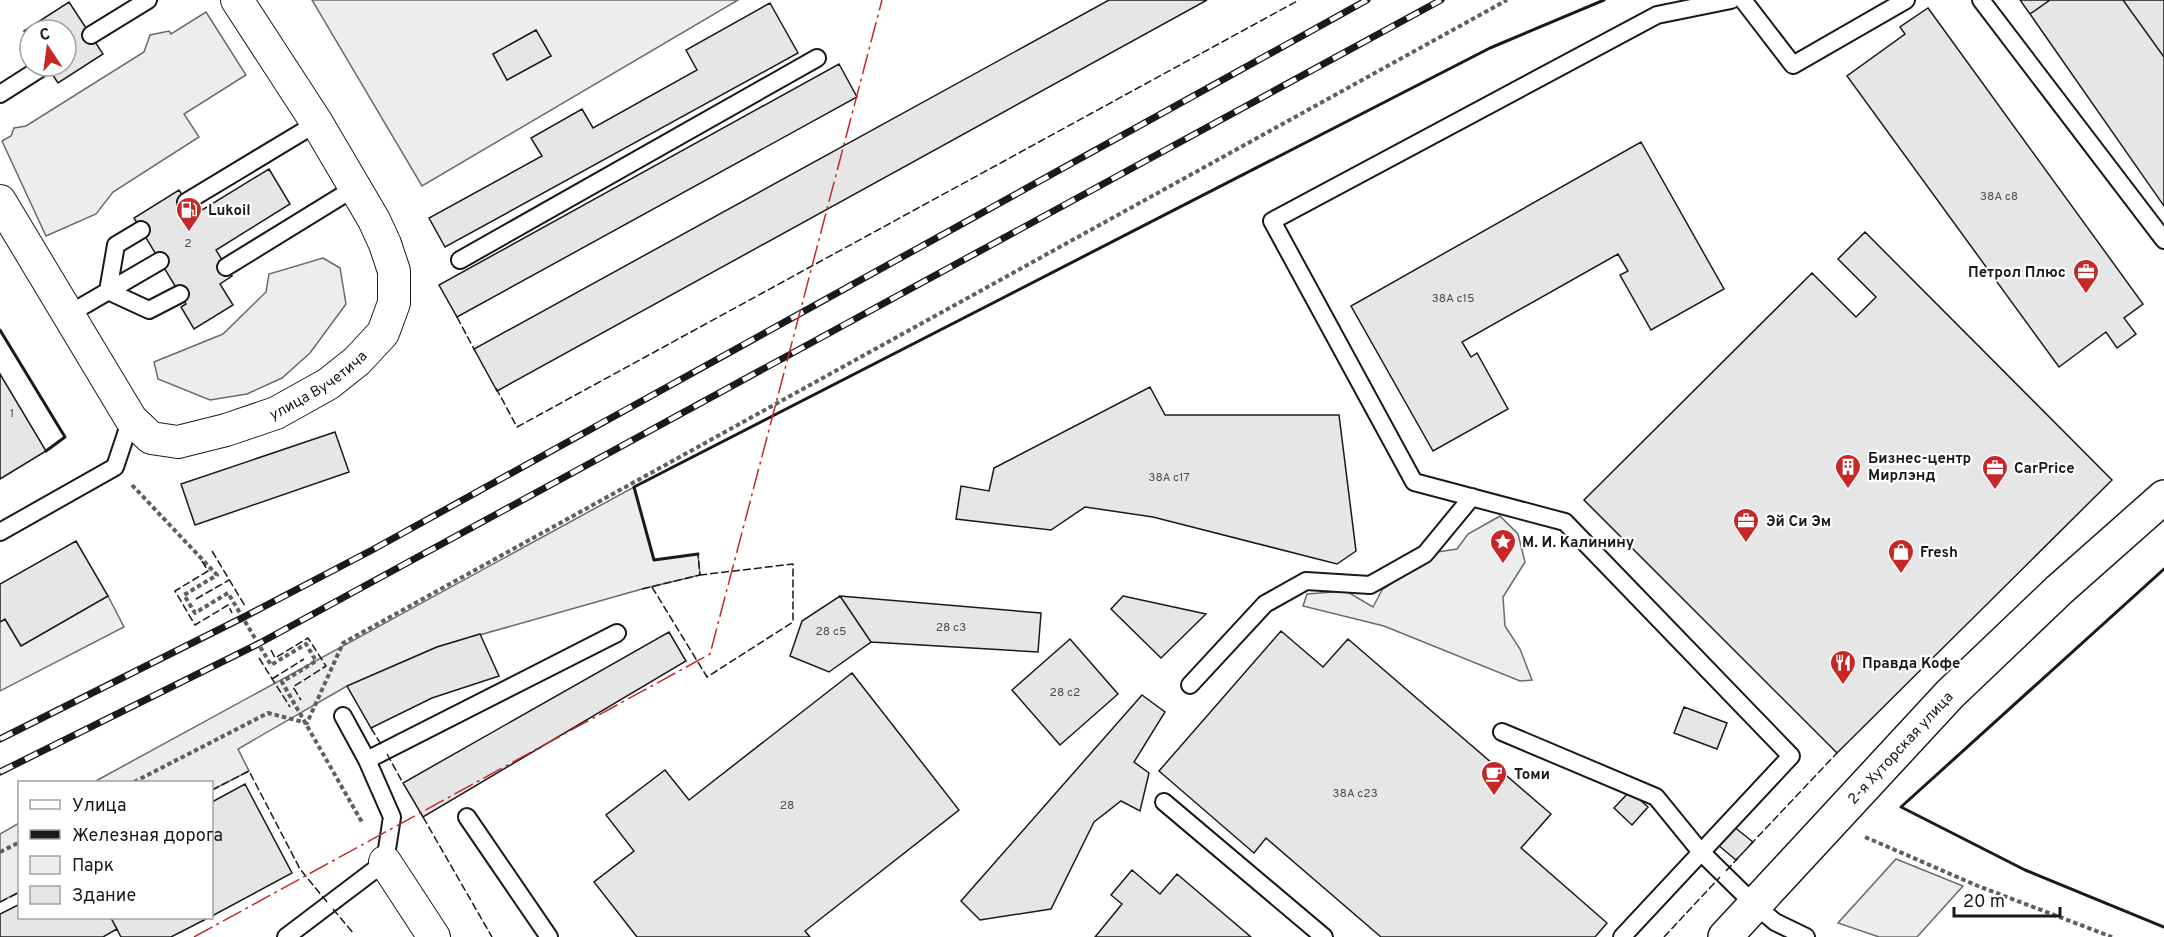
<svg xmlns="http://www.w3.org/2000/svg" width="2164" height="937" viewBox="0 0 2164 937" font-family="Overpass,sans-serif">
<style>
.green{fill:#ededed;stroke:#6a6a6a;stroke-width:1.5;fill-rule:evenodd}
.building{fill:#e6e6e6;stroke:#1a1a1a;stroke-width:1.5}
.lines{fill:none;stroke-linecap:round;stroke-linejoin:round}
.lane-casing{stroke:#1a1a1a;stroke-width:20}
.street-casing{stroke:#1a1a1a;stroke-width:34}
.secondary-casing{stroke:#1a1a1a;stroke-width:36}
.path{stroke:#5f5f5f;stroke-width:4;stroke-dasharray:4.5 3;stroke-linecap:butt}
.lane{stroke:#fff;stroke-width:16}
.street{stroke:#fff;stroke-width:32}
.secondary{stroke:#fff;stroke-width:33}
.rail-casing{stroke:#1a1a1a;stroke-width:7}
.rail{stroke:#fff;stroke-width:4.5;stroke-dasharray:14;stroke-linecap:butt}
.fence{stroke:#1a1a1a;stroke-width:1.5;stroke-dasharray:8 3;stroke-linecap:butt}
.wall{stroke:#1a1a1a;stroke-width:3}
.power{stroke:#c62828;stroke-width:1.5;stroke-dasharray:21 4.5 3 4.5;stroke-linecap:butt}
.labels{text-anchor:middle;stroke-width:4.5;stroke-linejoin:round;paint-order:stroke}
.number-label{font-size:12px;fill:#4d4d4d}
.poi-label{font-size:15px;font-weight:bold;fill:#1a1a1a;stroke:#fff;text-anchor:start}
.street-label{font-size:15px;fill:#1a1a1a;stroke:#fff}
</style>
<rect width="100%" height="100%" fill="#fff"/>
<path class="green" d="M312,0H738L422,186ZM536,30L551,56L507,80L493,54Z
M206,12L246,75L184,114L199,137L113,192L96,214L46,236L2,141L11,136L14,128L26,126L144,52L150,35L169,31L171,34Z
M323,258L340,268L346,304L310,353L282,378L247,394L210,400L158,379L154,362L223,334L266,292L269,274Z
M634,487L654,560L698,554L700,575L642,589L437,647L347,686L238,749L249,771L212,790V782H94Z
M1500,516L1518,534L1525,562L1503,597L1505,626L1520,649L1532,680L1520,681L1384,626L1303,606L1307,594L1346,591L1373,607L1382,590L1437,552L1457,549L1468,534Z
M108,596L124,627L0,691V622L5,619L21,646Z
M19,823V892L0,902V834Z
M1896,859L1963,886L1917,937H1879L1838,923Z"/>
<path class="building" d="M1109,0H1207L497,391L474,349Z
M2020,0H2050L2030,14Z
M2050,0H2123L2164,57V206L2030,14Z
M2123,0H2164V57Z
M69,2L103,54L58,83L47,66H66V30H30V40L24,31Z
M770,3L798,53L445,247L429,218L542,156L531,138L582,109L593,128L697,70L686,50Z
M1928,8L2143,304L2124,318L2136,334L2117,348L2106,332L2059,367L1847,76L1905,34L1900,27Z
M536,30L551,56L507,80L493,54Z
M839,64L857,97L457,317L439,285Z
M1641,142L1724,289L1651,330L1620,275L1628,271L1618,254L1462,342L1471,357L1477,353L1508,409L1433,451L1351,306Z
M269,169L290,204L216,250L232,276L220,284L233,305L194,329L181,307L186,304L134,218L179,190L194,215Z
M1865,232L2112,480L1837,753L1584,500L1812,273L1856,317L1876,297L1838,259Z
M0,374L46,451L0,479Z
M1150,387L1165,415H1339L1356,551L1337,564L1153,517L1085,507L1051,530L956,519L961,486L989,491L994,468Z
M335,432L349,472L195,525L181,484Z
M76,541L108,596L21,646L5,619L0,622V584Z
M840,596L1041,613L1038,652L871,642Z
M840,596L871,642L829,672L790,656L802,621Z
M1123,596L1206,614L1161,658L1111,609Z
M1281,631L1323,667L1348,639L1551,814L1521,848L1607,923L1595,937H1381L1266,838L1254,853L1159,771Z
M669,632L686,661L423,817L403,783Z
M480,634L499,676L432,698L371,728L347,686L437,647Z
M1070,639L1118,694L1060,745L1012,690Z
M852,673L959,810L805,931L810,937H637L594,882L634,851L606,815L665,770L689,800Z
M1142,695L1165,712L1134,762L1149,773L1140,811L1121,801L1094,822L1051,909L980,920L961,901Z
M1684,707L1727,723L1717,749L1674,733Z
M245,784L292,873L212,916V802Z
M1630,791L1648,807L1632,825L1614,808Z
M1733,826L1753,842L1736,860L1718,845Z
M1132,870L1160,894L1177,874L1251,937H1095L1122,904L1111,895Z
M20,904V918H111L117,929L103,937H0V914Z
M111,918H208L171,937H121Z"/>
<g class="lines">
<defs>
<path id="lane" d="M1743,0L1793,65L1906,0
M1981,0L2164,240
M91,35L148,0
M0,94L44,66
M186,202L317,123
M141,230L116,245L108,291L149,310L180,294
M460,260L817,58
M226,267L356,187
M69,314L160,261
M0,532L115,467L131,419
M1190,685L1265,604L1306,581L1370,585L1425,554L1472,497
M1502,732L1656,797L1700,851L1755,905L1775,922L1806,937
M367,760L617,633
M1164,802L1324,937
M467,817L549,937
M286,937L385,862L392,817L367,760L343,716
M1622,937L1791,756L1565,522L1414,482L1272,221L1657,15L1731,0"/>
<g id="street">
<path id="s1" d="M0,201L131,419L151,438L178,442L226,430L276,413L328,384L357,361L383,333L394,303V271L385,244L374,220L317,123L237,0"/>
<path d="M385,862L434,937"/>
</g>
<g id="secondary">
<path id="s2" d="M1725,937L1950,694L2059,590L2164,497"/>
</g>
</defs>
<use href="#lane" class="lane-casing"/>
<use href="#street" class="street-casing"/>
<use href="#secondary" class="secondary-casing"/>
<path class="path" d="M132,485L217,575L184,595L195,613L228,593L271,665L306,644L316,661L282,682L363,824
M134,782L268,713L307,723L343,643L1507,0
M1865,837L1978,886L2112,937
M0,852L20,842"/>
<use href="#lane" class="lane"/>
<use href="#street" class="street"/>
<use href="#secondary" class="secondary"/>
<defs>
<path id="rail" d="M0,739L242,618L374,549L1367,0
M0,772L258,644L1441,0"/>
</defs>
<use href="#rail" class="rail-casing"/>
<use href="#rail" class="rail"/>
<path class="fence" d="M457,317L475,351
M496,388L517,427L1299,0
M212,551L245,606
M202,561L208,571L175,591L195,625L228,605L232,613
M652,587L707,677L793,622V564L700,575
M642,589L700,575L698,554
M196,599L229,580
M271,650L275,658L308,638L326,666L293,687L301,700
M259,658L290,707
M272,679L304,659
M371,728L382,746
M387,754L403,783
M212,790L249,771L300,869L327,902
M423,817L492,937
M1750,845L1837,753
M1726,871L1738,858
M0,902L20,892
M333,909L354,934
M1664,937L1720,877"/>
<path class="wall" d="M0,330L65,437L46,451
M698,554L654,560L634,487L1490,48L1604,0
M2164,569L1901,807L2025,870L2164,927"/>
<path class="power" d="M194,937L710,654L882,0"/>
</g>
<defs>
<symbol id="fuel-pin" viewBox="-11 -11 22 30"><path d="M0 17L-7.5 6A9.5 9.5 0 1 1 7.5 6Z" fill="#c62828" stroke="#fff"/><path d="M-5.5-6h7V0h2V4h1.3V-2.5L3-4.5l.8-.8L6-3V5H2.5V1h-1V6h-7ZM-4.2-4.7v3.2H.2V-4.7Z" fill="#fff"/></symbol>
<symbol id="office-pin" viewBox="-11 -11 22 30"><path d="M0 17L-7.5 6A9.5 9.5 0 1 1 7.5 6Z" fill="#c62828" stroke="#fff"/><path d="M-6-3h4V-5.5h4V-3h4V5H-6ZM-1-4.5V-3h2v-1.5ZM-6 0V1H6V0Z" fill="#fff"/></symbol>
<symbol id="building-pin" viewBox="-11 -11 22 30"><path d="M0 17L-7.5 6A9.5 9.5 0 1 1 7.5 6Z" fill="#c62828" stroke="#fff"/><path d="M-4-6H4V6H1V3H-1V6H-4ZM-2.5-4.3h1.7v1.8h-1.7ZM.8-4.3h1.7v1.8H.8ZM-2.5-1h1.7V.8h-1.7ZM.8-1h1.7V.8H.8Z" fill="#fff"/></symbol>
<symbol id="sight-pin" viewBox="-11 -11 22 30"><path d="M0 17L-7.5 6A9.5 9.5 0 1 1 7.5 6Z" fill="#c62828" stroke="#fff"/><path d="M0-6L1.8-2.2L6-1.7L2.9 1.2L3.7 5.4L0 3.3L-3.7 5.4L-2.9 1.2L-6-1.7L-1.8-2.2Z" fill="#fff"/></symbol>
<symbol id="shop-pin" viewBox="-11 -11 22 30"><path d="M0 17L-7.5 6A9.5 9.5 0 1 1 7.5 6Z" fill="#c62828" stroke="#fff"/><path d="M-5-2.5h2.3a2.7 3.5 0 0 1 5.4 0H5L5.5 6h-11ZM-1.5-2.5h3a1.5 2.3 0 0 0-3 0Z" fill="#fff"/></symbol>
<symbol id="restaurant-pin" viewBox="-11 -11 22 30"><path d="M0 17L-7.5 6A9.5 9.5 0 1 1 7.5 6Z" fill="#c62828" stroke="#fff"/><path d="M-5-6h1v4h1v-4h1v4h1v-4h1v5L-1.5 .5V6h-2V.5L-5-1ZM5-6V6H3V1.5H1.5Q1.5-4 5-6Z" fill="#fff"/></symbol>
<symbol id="cafe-pin" viewBox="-11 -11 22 30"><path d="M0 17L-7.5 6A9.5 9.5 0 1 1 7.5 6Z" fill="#c62828" stroke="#fff"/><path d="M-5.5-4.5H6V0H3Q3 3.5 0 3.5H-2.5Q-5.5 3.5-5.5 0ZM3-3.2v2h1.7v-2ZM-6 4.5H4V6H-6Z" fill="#fff"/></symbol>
</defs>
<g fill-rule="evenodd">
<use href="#fuel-pin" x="174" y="195" width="30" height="40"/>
<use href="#office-pin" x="2071" y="257" width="30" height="40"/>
<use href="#building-pin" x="1833" y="452" width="30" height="40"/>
<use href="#office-pin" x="1980" y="453" width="30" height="40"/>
<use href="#office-pin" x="1731" y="506" width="30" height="40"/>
<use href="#sight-pin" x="1488" y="527" width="30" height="40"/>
<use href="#shop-pin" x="1886" y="537" width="30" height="40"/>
<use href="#restaurant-pin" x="1828" y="648" width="30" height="40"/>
<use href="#cafe-pin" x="1479" y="759" width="30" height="40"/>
</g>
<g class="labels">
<g class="number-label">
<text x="1999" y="200">38А с8</text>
<text x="188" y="247">2</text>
<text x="1453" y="302">38А с15</text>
<text x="12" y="417">1</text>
<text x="1169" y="481">38А с17</text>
<text x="951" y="631">28 с3</text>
<text x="831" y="635">28 с5</text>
<text x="1065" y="696">28 с2</text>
<text x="1355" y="797">38А с23</text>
<text x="787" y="809">28</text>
</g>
<g class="poi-label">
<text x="208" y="215">Lukoil</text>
<text x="2066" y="277" text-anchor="end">Петрол Плюс</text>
<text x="1868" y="463">Бизнес-центр<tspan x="1868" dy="17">Мирлэнд</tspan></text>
<text x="2014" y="473">CarPrice</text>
<text x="1766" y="526">Эй Си Эм</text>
<text x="1522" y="547">М. И. Калинину</text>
<text x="1920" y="557">Fresh</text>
<text x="1862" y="668">Правда Кофе</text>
<text x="1514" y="779">Томи</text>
</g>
<g class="street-label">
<text dy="5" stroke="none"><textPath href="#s1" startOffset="462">улица Вучетича</textPath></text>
<text dy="5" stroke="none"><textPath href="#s2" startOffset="258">2-я Хуторская улица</textPath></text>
</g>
</g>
<rect x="18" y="781" width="195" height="138" fill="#ffffff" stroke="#a3a3a3" stroke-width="1.5"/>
<rect x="30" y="800" width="30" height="9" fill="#ffffff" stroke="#a3a3a3" stroke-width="1.5"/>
<text x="72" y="811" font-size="18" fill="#1a1a1a">Улица</text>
<rect x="30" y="830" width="30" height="9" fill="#1a1a1a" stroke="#a3a3a3" stroke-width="1.5"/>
<text x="72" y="841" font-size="18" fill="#1a1a1a">Железная дорога</text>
<rect x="30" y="856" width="30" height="18" fill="#ededed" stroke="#a3a3a3" stroke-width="1.5"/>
<text x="72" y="871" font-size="18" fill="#1a1a1a">Парк</text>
<rect x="30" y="886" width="30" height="18" fill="#e6e6e6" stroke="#a3a3a3" stroke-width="1.5"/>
<text x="72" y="901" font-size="18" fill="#1a1a1a">Здание</text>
<g transform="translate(48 48) rotate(347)"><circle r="28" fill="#ffffff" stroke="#a3a3a3" stroke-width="1.5"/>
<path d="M0-4.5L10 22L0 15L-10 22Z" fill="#c62828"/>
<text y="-9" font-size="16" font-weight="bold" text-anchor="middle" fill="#1a1a1a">С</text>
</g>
<path d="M1954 907v9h106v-9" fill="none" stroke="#1a1a1a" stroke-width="3"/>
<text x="1963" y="907" font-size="18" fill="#1a1a1a" stroke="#ffffff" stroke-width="4.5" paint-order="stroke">20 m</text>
</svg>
